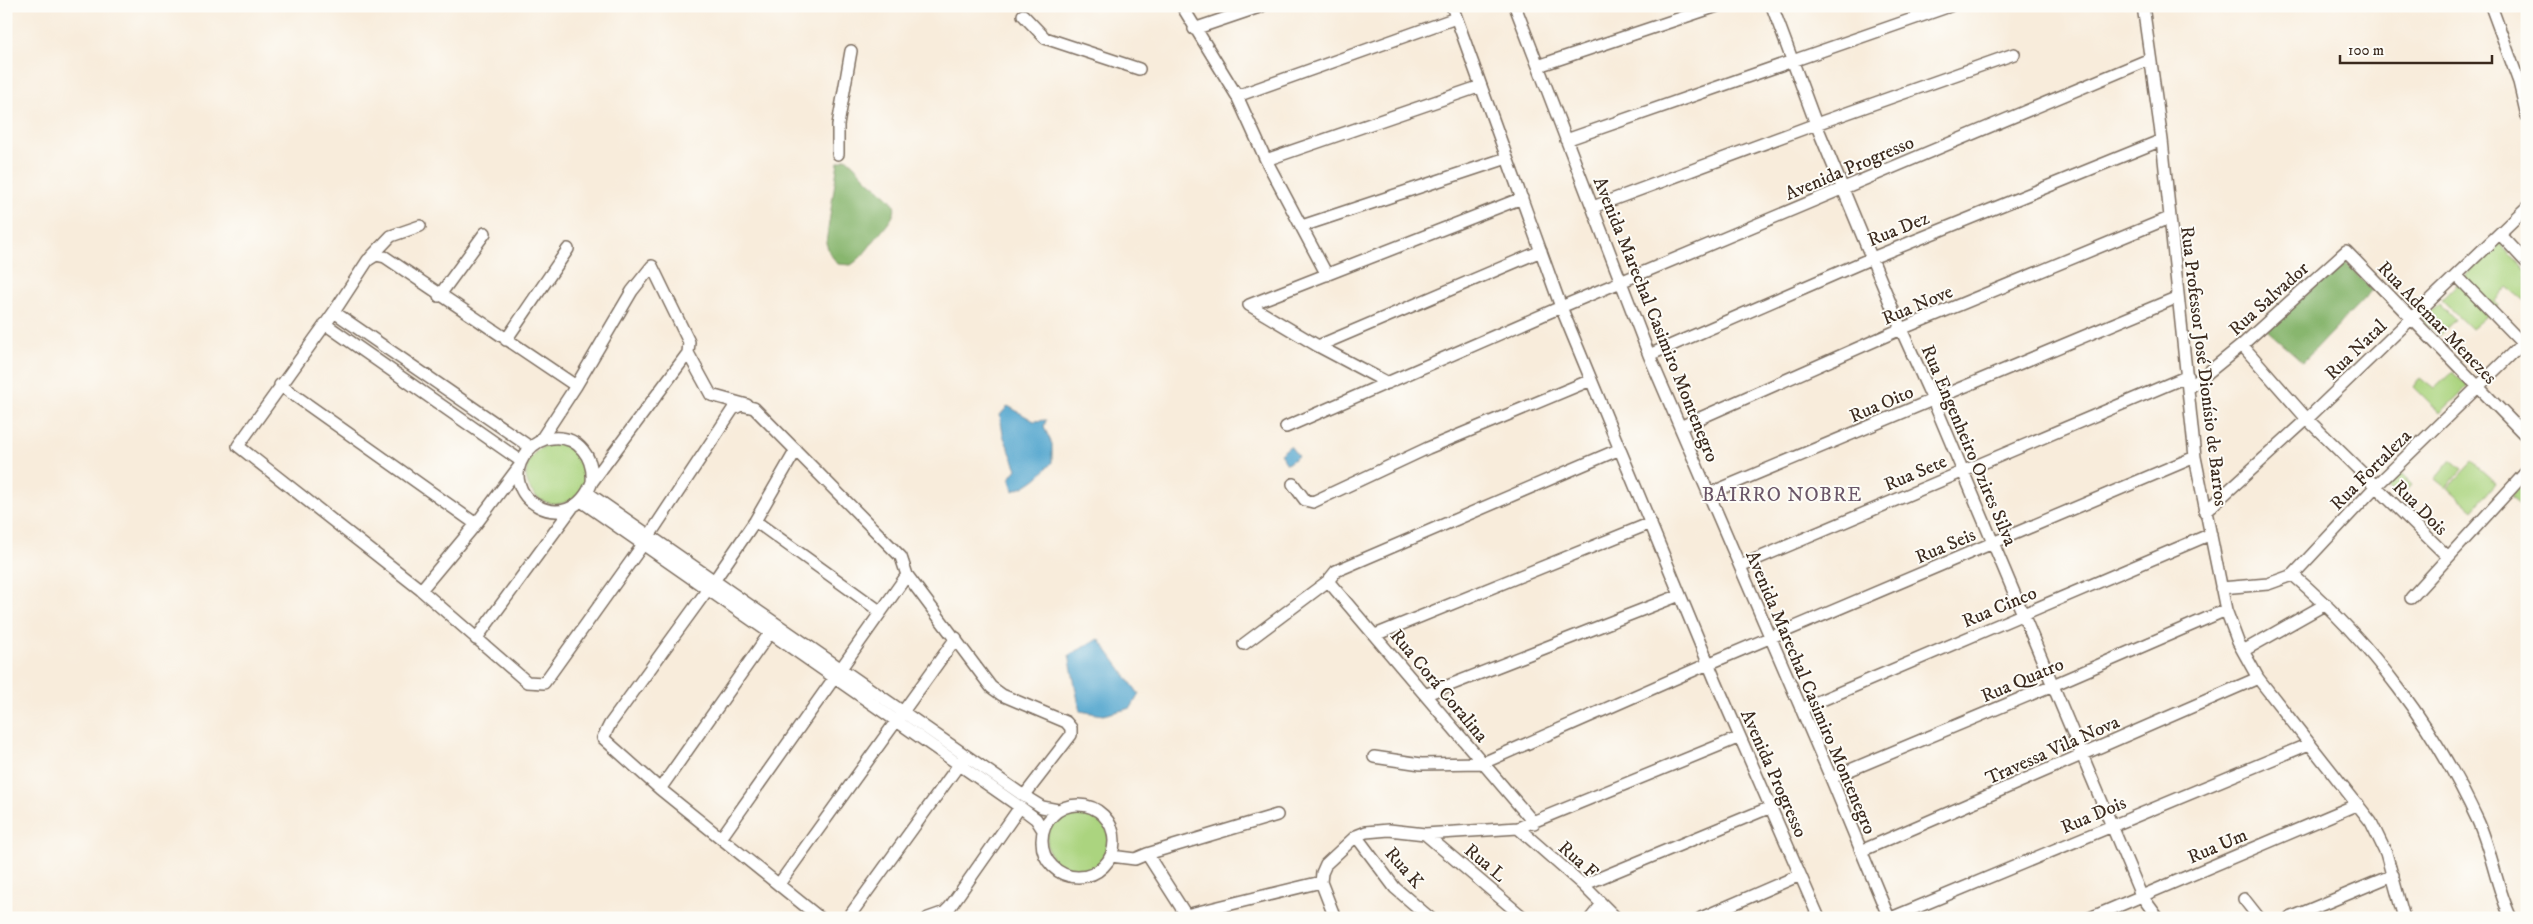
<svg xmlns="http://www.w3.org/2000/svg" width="2533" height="924" viewBox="0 0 2533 924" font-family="'IM FELL DW Pica',serif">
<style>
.green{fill:#abd47f;stroke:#737f4e}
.forest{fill:#88b66e;stroke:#627046}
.water{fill:#53a6ce;stroke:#476876}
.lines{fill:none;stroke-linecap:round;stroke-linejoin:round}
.minor-casing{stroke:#7d6e60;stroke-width:14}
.minor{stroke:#fff;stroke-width:11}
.labels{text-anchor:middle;stroke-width:4;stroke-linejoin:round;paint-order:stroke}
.street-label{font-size:19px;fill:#3b2a1e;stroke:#fdfcf7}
.neighbourhood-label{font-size:20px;letter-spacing:1px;fill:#6a5668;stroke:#fdfcf7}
</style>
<rect width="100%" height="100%" fill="#fdfcf7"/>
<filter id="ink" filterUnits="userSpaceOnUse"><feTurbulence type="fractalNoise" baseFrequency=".02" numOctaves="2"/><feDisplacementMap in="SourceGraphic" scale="10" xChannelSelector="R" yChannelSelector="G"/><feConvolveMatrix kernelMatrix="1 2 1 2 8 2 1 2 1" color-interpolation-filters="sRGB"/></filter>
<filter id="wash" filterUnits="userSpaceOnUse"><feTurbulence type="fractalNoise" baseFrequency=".0096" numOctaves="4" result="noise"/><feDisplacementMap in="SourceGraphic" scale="20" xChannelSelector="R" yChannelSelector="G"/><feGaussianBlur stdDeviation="1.12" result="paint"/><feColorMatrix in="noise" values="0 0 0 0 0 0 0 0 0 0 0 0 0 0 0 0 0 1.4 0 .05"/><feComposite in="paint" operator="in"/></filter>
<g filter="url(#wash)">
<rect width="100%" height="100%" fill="#f8ecdb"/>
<path class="green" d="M2499,242L2527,271V303L2507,287L2495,301L2498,306L2471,329L2441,300Z
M2439,304L2455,320L2438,336L2422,320Z
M2452,372L2468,386L2440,413L2414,387L2420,378L2434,389Z
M526 474a30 30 0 1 1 60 0a30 30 0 1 1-60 0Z
M2451,460L2462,469L2446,488L2435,479Z
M2472,462L2496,483L2473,510L2448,488Z
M2399,472L2412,485L2399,499L2386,486Z
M2527,480V513L2511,496Z
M1047 841a31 31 0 1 1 62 0a31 31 0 1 1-62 0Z"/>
<path class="forest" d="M846,158C856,166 862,175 871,183C901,207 902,207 877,237C868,248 862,258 851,265L838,264L830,254L826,243L838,162Z
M2344,261L2372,290L2303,362L2267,330Z"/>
<path class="water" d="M1008,406L1034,421L1046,420L1044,427L1052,444V462C1042,475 1029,486 1013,491L1010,478L1017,469L1003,435L1000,415Z
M1290,446L1298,456L1287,464L1280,454Z
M1099,639L1139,694L1131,708L1103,715L1080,711L1069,655Z"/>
</g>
<g filter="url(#ink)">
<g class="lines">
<defs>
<path id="minor" d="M1182,6L1237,96L1266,160L1327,275
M1452,6L1561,307L2150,59
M1515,6L1649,355L1831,778L1889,918
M1772,6L1816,124L1901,329L1933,400L2141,895L2158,918
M2143,6L2162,140L2195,457L2226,610L2238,642L2258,678L2371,822L2386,853L2404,918
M2491,6L2519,82L2527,116
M1023,15L1045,38L1139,69
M1194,29L1262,6
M1538,66L1717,6
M1237,96L1456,18
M1566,140L1950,6
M838,154V125L851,51
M1266,160L1481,86
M1593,207L1816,124L2014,54
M1302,226L1507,158
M2500,234L2527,263
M371,257L391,236L420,226
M2457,276L2522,343
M439,296L485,233
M1249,305L1522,198
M1249,305L1318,346L1388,383
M334,312L530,447
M325,324L521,461
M506,340L568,249
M2242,345L2307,419L2447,556
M1318,346L1541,251
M688,353L711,395L747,405
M1649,355L1872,258L2162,140
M280,385L476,524
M576,386L385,257L376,255L368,260L334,312L238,446L421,590L527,682L544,683L649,536L733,409L741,405L754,408L901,557L907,575L991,687L1002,695L1066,722L1071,728V735L1024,796
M2189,388L2242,345L2346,251L2527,437
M1286,427L1561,307L1716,682L1819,918
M1680,427L1901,329L2169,218
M540,441L576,386L632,291L652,266L689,342L688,353L592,482C569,543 492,495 527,452C533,444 543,438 553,438C579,436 594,458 592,482
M1293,484L1305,500L1313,502L1428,448L1591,380
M588,493L1024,796L1042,807L1058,810
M1708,494L2178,297
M581,501L1020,807L1036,819L1043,830
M2205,512L2307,419L2527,207
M755,521L881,612
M1740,566L2188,376
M2293,575C2371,642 2435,728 2478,821C2492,852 2496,887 2511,918
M714,581L755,521L796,450
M2221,588L2268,584L2293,575L2376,486L2527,339
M708,589L610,724L603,738L660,789L820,918
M421,590L476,524L518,468
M2411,598L2527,471
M1375,635L1651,523
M476,639L572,508
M1244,644L1328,581
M2243,651L2326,604
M1427,694L1680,595
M1801,709L2211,534
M1374,757L1421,764L1483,763L1708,664L2195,457
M1831,778L2053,685L2226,610
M660,789L774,627
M1042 841a36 36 0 1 1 72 0a36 36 0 1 1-72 0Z
M1534,823L1328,581L1336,571L1620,449
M1518,828L1583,885L1616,918
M1425,834L1524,918
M1356,836L1395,888L1430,918
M721,838L907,575
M1861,851L2258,678
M1147,854L1277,815
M1111,856L1135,859L1147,854L1186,915L1321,882
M779,884L956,638
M1583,885L1771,807
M2244,899L2259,918
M848,918L963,759
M928,918L945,912L950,907L1020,807
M1335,918L1321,882L1322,873L1326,864L1356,836L1366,832L1389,830L1425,834L1518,828L1740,737
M1591,918L1602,904
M1701,918L1800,875
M1891,918L2309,744
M2090,918L2358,804
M2290,918L2393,875"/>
</defs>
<use href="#minor" class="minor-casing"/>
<use href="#minor" class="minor"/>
</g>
</g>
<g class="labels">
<g class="street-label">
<text transform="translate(1849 167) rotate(-23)" y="7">Avenida Progresso</text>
<text transform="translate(1898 228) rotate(-22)" y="7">Rua Dez</text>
<text transform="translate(2268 298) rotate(-42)" y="7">Rua Salvador</text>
<text transform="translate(1917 304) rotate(-23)" y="7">Rua Nove</text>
<text transform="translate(1657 319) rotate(68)" y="7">Avenida Marechal Casimiro Montenegro</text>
<text transform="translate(2438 322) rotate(46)" y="7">Rua Ademar Menezes</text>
<text transform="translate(2355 349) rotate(-44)" y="7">Rua Natal</text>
<text transform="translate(2205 366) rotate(83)" y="7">Rua Professor José Dionísio de Barros</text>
<text transform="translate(1881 403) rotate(-23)" y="7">Rua Oito</text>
<text transform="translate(1970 445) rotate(67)" y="7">Rua Engenheiro Ozires Silva</text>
<text transform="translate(2370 469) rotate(-45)" y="7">Rua Fortaleza</text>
<text transform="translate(1915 472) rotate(-23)" y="7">Rua Sete</text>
<text transform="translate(2421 507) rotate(45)" y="7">Rua Dois</text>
<text transform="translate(1945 545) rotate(-23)" y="7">Rua Seis</text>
<text transform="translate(1999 606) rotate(-23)" y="7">Rua Cinco</text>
<text transform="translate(2022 679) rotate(-23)" y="7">Rua Quatro</text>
<text transform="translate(1440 685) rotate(50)" y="7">Rua Corá Coralina</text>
<text transform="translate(1812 692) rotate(67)" y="7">Avenida Marechal Casimiro Montenegro</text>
<text transform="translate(2052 749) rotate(-24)" y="7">Travessa Vila Nova</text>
<text transform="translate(1775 773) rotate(66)" y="7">Avenida Progresso</text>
<text transform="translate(2093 814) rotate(-23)" y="7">Rua Dois</text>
<text transform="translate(2217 845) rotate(-23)" y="7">Rua Um</text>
<text transform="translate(1579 859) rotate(42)" y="7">Rua F</text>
<text transform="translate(1486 862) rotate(40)" y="7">Rua L</text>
<text transform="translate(1405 867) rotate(49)" y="7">Rua K</text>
</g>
<g class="neighbourhood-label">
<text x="1782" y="501">BAIRRO NOBRE</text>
</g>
</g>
<rect width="2533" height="924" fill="none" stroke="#fdfcf7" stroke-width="25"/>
<path d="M2340 55v8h152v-8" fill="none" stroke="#3b2a1e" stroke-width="2.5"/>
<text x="2348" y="55" font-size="15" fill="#3b2a1e" stroke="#fdfcf7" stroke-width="4" paint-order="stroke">100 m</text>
</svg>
